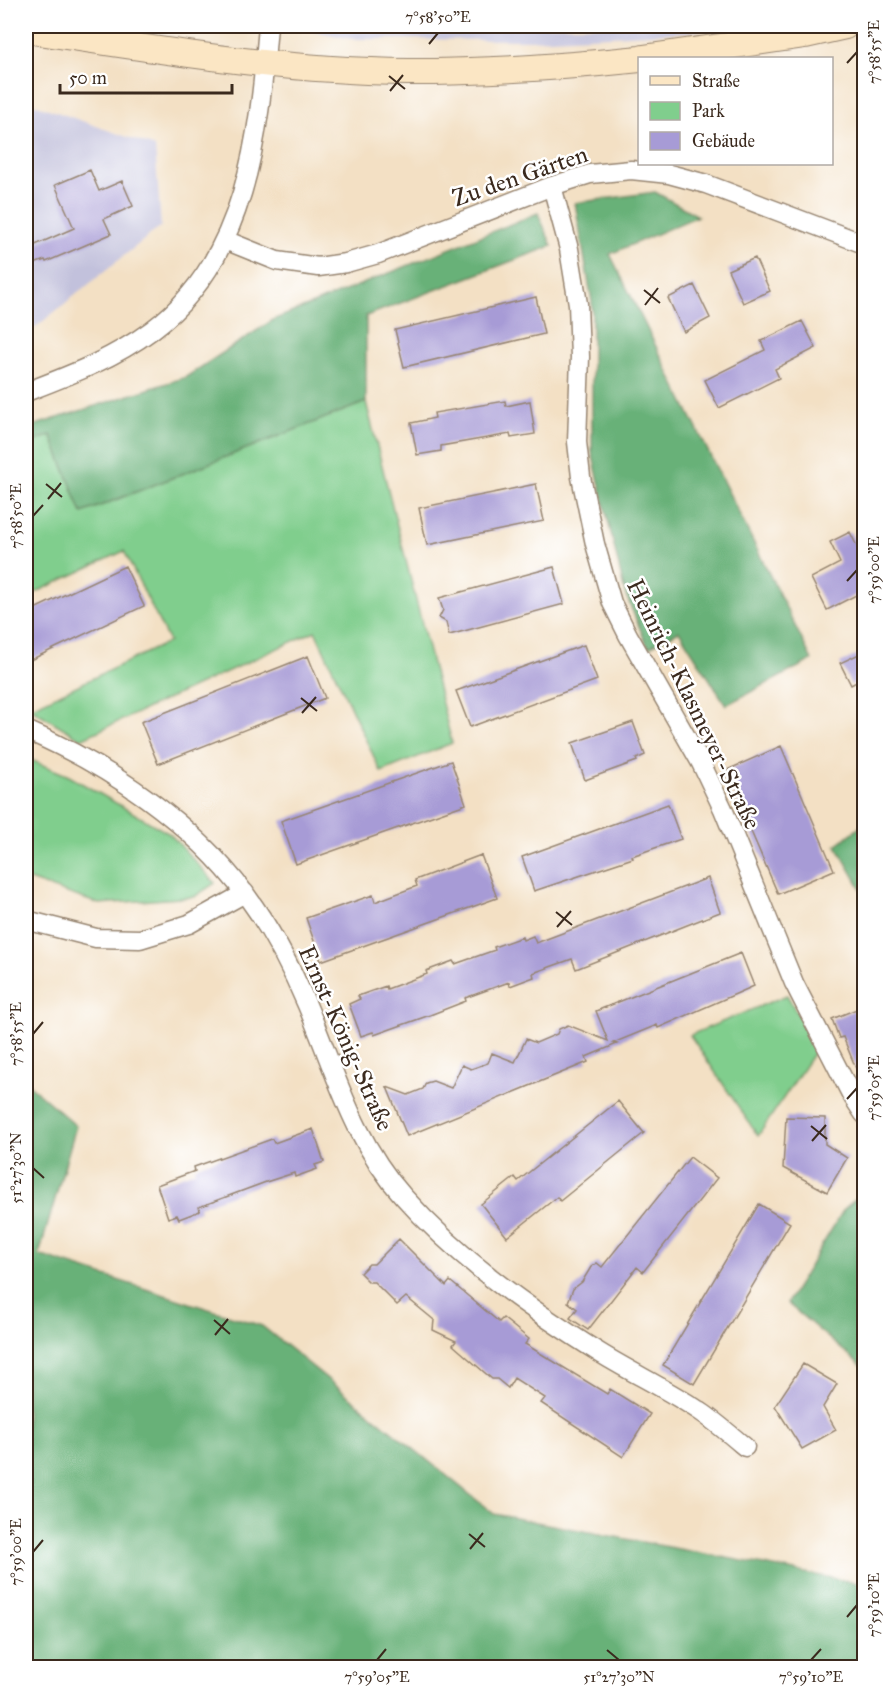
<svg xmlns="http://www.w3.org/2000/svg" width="890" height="1693" viewBox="0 0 890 1693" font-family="'IM FELL Great Primer',serif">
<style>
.industrial{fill:#c2c1dc}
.green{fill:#80ce8d;stroke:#5e7c56;stroke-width:1.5}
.forest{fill:#68b178;stroke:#526e4b;stroke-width:1.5}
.building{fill:#a79bd6}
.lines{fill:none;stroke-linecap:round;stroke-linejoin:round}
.street-casing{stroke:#978571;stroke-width:21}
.secondary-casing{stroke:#978571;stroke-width:28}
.street{stroke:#fff;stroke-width:18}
.secondary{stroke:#fbe6c4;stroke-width:26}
.ticks{fill:none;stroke:#3b2a1e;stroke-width:2}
.labels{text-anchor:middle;stroke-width:5;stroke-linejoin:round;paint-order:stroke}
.street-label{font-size:24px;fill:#3b2a1e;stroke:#fff}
.neatline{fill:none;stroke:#3b2a1e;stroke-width:2}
.ticks-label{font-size:15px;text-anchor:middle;fill:#3b2a1e}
</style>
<rect width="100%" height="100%" fill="#fff"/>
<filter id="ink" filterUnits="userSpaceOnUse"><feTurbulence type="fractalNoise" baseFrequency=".0167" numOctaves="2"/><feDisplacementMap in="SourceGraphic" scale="12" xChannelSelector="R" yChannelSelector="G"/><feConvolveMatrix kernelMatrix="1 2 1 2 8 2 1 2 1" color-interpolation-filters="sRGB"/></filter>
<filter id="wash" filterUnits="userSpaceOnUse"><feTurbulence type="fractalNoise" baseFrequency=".008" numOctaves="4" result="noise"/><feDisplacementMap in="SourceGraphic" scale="24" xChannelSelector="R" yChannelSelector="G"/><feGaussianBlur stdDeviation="1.35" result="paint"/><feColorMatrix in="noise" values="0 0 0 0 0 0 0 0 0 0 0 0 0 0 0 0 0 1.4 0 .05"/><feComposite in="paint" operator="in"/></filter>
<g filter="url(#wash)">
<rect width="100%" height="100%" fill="#f3e0c4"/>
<path class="industrial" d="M291,26H730L689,32L532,40L351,39Z
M26,101L155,147L161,226L26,335Z"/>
<path class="green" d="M366,402L452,743L381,772L315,631L81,739L30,708L169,642L124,551L26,597V445L51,435L82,513Z
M26,758L69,776L170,834L215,883L194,897L99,904L26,879Z
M787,995L817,1048L758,1136L690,1035Z"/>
<path class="forest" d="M655,192L698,216L610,254L812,660L726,705L679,631L648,648L625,593L592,452V302L575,203Z
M538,213L552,246L366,316V402L82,513L51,435L26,445V428L186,377L273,320Z
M864,824V894L836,845Z
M26,1082L76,1126L39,1255L262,1326L494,1514L864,1584V1667H26Z
M864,1192V1368L787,1303L844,1209Z"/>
<g id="blocks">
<path class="building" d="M90,170L99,191L122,181L133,206L104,219L111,234L46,262L45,260L26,267V249L74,228L55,185Z
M755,258L770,291L743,303L728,270Z
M694,285L710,318L684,332L668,298Z
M536,297L544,334L404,367L395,330Z
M802,321L816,348L775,369L779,378L719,408L705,380L765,350L761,341Z
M505,401L506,406L530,401L535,434L511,438L510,434L441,446V451L417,455L411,423L435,418L434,413Z
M536,484L544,521L427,545L419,508Z
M850,532L864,561V591L827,610L811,578L840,563L830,542Z
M125,566L144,606L26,662V613Z
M554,567L564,604L449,635L446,622L439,618L443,610L439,598Z
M584,645L597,680L470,727L456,691Z
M859,654L864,665V678L851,685L840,663Z
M308,656L325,698L158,764L141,722Z
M633,722L645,755L636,759L637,761L585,780L572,743Z
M781,746L834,870L778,894L725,771Z
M451,761L466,804L296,864L281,821Z
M668,804L681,839L632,856L633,858L534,891L522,857Z
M481,855L497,898L321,961L306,918L373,895L375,902L417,886L415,880Z
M708,878L720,912L576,969L572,959L533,973L534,977L510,986L509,982L465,998L466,1001L430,1015L374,1035L373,1032L361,1036L349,1004L360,999L358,996L386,986L387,989L427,974L426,971L453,961L455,964L495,950L494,947L522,937L523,940L533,936L536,943Z
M741,953L754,986L658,1028L657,1025L613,1043L617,1044L586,1057L588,1062L407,1136L387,1087L408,1095L423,1089L426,1083L433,1081L451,1088L462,1065L471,1069L488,1063L492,1053L515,1062L526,1039L536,1043L557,1034L559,1029L568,1025L608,1041L596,1011Z
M864,1006V1088L843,1037L839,1038L832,1019Z
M618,1101L644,1133L560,1201L557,1197L507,1237L481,1204L515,1177L518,1181Z
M786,1117L825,1118V1144L847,1158L827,1192L783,1168Z
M313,1129L324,1162L315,1165L317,1169L295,1177L294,1173L266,1182L199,1207L200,1211L179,1219L177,1215L168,1218L157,1185L195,1171L194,1167L272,1139L274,1143Z
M690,1157L717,1178L643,1272L637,1267L588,1330L570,1318L577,1309L568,1302L573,1289L582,1282L591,1267L597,1263L602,1267Z
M759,1204L790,1223L694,1384L663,1365Z
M399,1239L446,1286L450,1281L499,1322L503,1318L529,1339L525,1344L607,1394L610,1389L650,1414L623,1457L541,1403L545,1398L514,1378L508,1388L497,1379H492L453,1345L456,1341L433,1330L434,1320L406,1297L397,1305L374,1282H369L360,1273L369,1264H374Z
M803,1364L837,1384L823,1407L836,1430L802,1449L775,1406Z"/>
</g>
</g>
<g filter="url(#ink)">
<use href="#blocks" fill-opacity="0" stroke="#978571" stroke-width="1.5"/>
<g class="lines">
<defs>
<path id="street" d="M552,186L569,249L578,304L580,357L577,442L581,477L595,544L612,603L628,635L701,763L723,809L794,983L851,1094L864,1114
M225,240L277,261L318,267L346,263L378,254L552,186L590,174L631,170L669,174L706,184L864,244
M26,392C70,375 113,359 152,330C247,260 259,134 268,26
M26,730C109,766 191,821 246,895C271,929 291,967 307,1005C336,1073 353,1140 403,1196C460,1260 528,1308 600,1353C634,1374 671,1391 704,1414C718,1424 732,1436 745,1447
M26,920L96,938L140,939L189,924L245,893"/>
<path id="secondary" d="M26,30C152,49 280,71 409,72C486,72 563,67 640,59
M643,58L805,35L845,26"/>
</defs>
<use href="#street" class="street-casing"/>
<use href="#secondary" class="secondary-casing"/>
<use href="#street" class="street"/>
<use href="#secondary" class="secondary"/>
</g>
</g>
<path class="ticks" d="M429,44L438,33M847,63L857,52M389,76L405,89M390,91L403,75M644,290L660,303M645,305L658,288M46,484L62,497M48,499L61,483M33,516L43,505M847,581L857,570M301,698L317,711M302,713L316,697M556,912L572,925M557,927L571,911M33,1034L43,1022M847,1099L857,1088M811,1126L827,1139M812,1141L826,1125M33,1168L44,1178M214,1320L230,1334M215,1335L228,1319M469,1534L485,1547M470,1549L483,1533M33,1552L43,1540M847,1617L857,1605M607,1650L619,1660M377,1660L386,1649M811,1660L821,1649"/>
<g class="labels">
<g class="street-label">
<text transform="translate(520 176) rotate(-19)" y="8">Zu den Gärten</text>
<text transform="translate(694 704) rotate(64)" y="8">Heinrich-Klasmeyer-Straße</text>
<text transform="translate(346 1038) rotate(66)" y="8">Ernst-König-Straße</text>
</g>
</g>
<rect width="890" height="1693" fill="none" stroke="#fff" stroke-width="66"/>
<rect x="638" y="57" width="195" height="108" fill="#ffffff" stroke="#b1aaa5" stroke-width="1.5"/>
<rect x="650" y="76" width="30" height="9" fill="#fbe6c4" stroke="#b1aaa5" stroke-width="1.5"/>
<text x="692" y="87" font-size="18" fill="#3b2a1e">Straße</text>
<rect x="650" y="102" width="30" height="18" fill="#80ce8d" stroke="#b1aaa5" stroke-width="1.5"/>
<text x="692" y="117" font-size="18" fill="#3b2a1e">Park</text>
<rect x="650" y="132" width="30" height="18" fill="#a79bd6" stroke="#b1aaa5" stroke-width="1.5"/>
<text x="692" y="147" font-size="18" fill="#3b2a1e">Gebäude</text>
<path d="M60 84v9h172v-9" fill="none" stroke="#3b2a1e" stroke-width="3"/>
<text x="69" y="84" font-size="18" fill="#3b2a1e" stroke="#ffffff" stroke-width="4.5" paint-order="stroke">50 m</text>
<rect x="33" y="33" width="824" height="1627" class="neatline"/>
<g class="ticks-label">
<text x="438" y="22">7°58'50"E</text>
<text transform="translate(874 52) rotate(-90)" y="5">7°58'55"E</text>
<text transform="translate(16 516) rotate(-90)" y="5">7°58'50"E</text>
<text transform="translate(874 570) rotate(-90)" y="5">7°59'00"E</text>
<text transform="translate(16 1034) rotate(-90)" y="5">7°58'55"E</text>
<text transform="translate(874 1088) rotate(-90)" y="5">7°59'05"E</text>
<text transform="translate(16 1168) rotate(-90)" y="5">51°27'30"N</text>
<text transform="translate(16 1552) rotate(-90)" y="5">7°59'00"E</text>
<text transform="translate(874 1605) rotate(-90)" y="5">7°59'10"E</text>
<text x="377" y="1682">7°59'05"E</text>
<text x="619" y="1682">51°27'30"N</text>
<text x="811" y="1682">7°59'10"E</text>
</g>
</svg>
